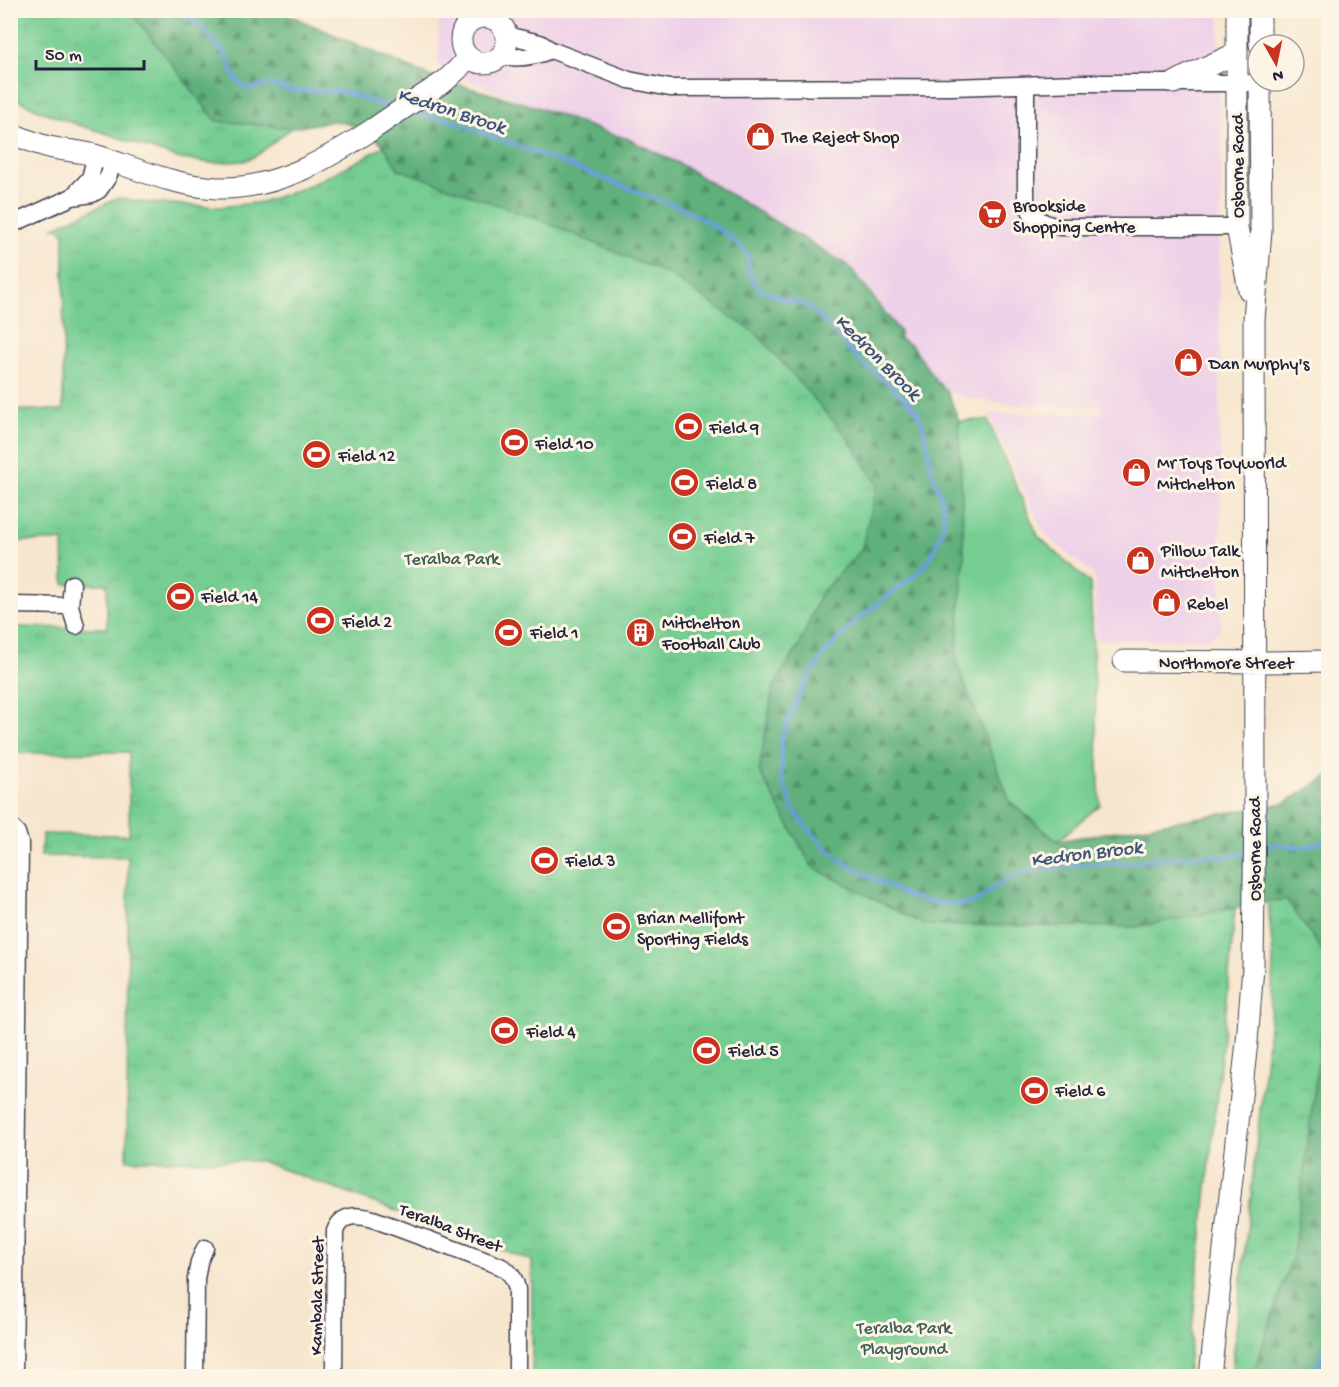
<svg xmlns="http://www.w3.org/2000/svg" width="1339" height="1387" viewBox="0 0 1339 1387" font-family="'Gochi Hand',sans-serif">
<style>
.built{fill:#eed0e8}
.green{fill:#75cd92;stroke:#4c7866;stroke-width:1.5}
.forest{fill:url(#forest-firs);stroke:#41695c;stroke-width:1.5}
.park{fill:url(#park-tufts);stroke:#4c7866;stroke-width:1.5}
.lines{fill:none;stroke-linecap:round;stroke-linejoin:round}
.stream{stroke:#6a9fd6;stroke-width:4.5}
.minor-casing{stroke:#423f51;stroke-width:19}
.tertiary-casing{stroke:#423f51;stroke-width:23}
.minor{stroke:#fff;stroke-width:16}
.tertiary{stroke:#fff;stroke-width:21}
.labels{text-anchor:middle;stroke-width:6;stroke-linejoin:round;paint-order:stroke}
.poi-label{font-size:18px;fill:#22223b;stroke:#fcf5e5;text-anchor:start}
.street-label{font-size:18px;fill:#22223b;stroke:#fcf5e5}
.park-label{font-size:18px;fill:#3f5e59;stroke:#fcf5e5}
.water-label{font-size:20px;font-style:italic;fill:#3f5479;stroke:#fcf5e5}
</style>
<defs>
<pattern id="forest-firs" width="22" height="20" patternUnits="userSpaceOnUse" patternTransform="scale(1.5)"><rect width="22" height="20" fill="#60b07c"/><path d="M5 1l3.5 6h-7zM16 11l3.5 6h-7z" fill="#4f8f67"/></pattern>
<pattern id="park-tufts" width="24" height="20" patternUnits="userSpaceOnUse" patternTransform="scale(1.5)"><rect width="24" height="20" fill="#75cd92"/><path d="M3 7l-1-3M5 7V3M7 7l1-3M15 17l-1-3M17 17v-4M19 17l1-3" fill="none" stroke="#65b07f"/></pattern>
</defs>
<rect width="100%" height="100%" fill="#fcf5e5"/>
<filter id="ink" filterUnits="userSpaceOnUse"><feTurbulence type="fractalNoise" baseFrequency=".0167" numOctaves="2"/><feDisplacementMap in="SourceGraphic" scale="12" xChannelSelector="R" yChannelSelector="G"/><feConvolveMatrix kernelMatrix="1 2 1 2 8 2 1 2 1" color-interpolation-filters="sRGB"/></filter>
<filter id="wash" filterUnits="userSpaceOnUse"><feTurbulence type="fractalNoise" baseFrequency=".008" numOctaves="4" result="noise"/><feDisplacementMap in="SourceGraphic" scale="24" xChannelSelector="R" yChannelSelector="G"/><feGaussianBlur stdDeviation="1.35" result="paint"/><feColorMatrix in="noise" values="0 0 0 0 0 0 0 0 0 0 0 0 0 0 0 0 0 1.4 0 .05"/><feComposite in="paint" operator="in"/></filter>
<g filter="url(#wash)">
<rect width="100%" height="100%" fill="#f7e6ce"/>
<path class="built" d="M439,11H1219V104L1222,114L1221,211L1219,218L1221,630L1207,639L1095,640V576L1045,535L988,413L1102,414V406L1017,405L966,398L947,391L937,382L912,346L900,339L718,188L678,163L626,138L610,134L537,107L468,80L438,65Z"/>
<path class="green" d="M988,420L1038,536L1090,583L1100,805L1057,841L1008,800L956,662L959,421Z"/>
<path class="forest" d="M123,11H280L429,76L537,107L610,134L626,138L678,163L849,266L900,332V339L912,346L937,382L947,391L959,421L964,556L956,662L1010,802L1057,841L1285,803L1328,776V959L1286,899L1137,927L924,925L812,867L759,771L773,687L801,642L820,594L861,550L669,275L545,222L398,169L384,146L378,140L352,125L334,121L291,128L216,121L135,17Z
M1328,983V1376H1252L1293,1255Z"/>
<path class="park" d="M10,11H123L135,17L216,121L291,128L256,156L244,161L212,163L180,159L99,131L78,125L36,109L11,96Z
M384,146L398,169L545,222L669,275L758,335L849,439L878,485L861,550L820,594L801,642L773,687L759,771L812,867L924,925L1137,927L1235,908L1227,1001L1187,1376H532V1261L260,1161L127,1160L128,857L41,856L42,834L129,835V752L10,753L11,627L107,628V584H64L63,541H11L10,410H63L64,235C61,229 59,227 52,228L118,198L151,203L220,207L262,202L306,187L360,160Z
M1286,899L1328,959V983L1293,1255L1252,1376H1231L1272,1000L1273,956L1268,902Z"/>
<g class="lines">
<path class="stream" d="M174,10L189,18L206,32L226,55L234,76L242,86L249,89L269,84L293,91H340L394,108
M411,112L456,122L638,192L680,207L709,223L726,234L745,251L748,257L750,274L752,280L761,290L790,301H797L809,307L834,331L855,357L890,385L911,404L919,415L924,428L933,475L941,497L943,507L944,519L943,528L934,550L926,564L915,575L876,605L853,624L826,652L805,683L792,711L781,740L782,781L789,796L792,808L807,828L830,852L851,867L910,897L935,902L958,905L969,904L981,899L995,887L1009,879L1023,873L1037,870L1084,864L1129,863L1147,860L1209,855L1222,857L1248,853
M1261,848C1280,840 1282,847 1300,847C1310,847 1319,843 1328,840
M1314,1376L1328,1340"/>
</g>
</g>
<g filter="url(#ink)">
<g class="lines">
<defs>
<path id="minor" d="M506,35L540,43L551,50L629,80L670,88L951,87L1081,83H1249
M501,56C518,59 535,57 551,50
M1026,86V201C1031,218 1044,225 1061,227H1237
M72,197L90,178L96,155
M10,225L72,197L92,194L99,190L108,177L114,161
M72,584L70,606L76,626
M10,605L70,606
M10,826L17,833L20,843L14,1376
M195,1376L196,1279L199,1262L205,1248
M334,1376L335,1231C342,1213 357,1215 373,1219L500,1266C510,1271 515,1278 517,1289V1376"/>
<path id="tertiary" d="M1237,10V227L1249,290
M461 40a23 23 0 1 1 46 0a23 23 0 1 1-46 0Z
M1260,45V10
M1174,83C1195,71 1216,63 1237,53
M10,133C23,138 36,144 49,147C65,151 82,151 98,156C137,169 176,186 217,188C277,190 329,158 376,127C399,111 422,96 445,81L458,69L468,57
M1124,661L1269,662L1328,661
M1210,1376L1247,1042L1253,967L1255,803L1254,320L1261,230L1260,81"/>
</defs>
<use href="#minor" class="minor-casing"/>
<use href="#tertiary" class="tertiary-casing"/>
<use href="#minor" class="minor"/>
<use href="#tertiary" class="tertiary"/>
</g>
</g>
<defs>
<symbol id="shop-disc" viewBox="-11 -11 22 22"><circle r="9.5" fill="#c8321e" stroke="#fcf5e5"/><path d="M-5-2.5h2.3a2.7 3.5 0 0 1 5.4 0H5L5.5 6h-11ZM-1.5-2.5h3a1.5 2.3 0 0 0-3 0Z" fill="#fff"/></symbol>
<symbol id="supermarket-disc" viewBox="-11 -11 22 22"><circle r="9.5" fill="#c8321e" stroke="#fcf5e5"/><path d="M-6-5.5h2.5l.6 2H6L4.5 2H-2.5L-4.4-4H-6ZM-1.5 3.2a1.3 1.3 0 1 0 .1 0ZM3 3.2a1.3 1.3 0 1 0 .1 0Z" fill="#fff"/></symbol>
<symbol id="stadium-disc" viewBox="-11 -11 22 22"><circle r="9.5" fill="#c8321e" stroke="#fcf5e5"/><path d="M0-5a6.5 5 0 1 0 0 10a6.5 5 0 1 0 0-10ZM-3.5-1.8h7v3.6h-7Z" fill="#fff"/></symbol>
<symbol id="building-disc" viewBox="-11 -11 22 22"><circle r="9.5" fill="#c8321e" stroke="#fcf5e5"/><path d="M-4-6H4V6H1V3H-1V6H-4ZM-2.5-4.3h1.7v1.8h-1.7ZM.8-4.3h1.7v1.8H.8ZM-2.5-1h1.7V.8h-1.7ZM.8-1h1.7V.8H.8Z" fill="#fff"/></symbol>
</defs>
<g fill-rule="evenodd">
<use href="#shop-disc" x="744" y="120" width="33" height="33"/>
<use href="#supermarket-disc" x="976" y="198" width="33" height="33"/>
<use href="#shop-disc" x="1172" y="346" width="33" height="33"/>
<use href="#stadium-disc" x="672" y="410" width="33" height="33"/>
<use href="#stadium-disc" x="498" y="426" width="33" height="33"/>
<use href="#stadium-disc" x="300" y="438" width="33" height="33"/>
<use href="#shop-disc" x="1120" y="456" width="33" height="33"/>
<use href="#stadium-disc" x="668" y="466" width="33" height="33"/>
<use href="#stadium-disc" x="666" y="520" width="33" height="33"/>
<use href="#shop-disc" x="1124" y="544" width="33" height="33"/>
<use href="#stadium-disc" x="164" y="580" width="33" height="33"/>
<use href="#shop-disc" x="1150" y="586" width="33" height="33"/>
<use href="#stadium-disc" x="304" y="604" width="33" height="33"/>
<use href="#stadium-disc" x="492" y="616" width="33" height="33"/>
<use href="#building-disc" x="624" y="616" width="33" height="33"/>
<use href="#stadium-disc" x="528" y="844" width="33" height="33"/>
<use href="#stadium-disc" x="600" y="910" width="33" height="33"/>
<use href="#stadium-disc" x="488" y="1014" width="33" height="33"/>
<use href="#stadium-disc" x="690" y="1034" width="33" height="33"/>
<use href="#stadium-disc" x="1018" y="1074" width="33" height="33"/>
</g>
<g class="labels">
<g class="poi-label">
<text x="782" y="142">The Reject Shop</text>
<text x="1013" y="211">Brookside<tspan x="1013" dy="21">Shopping Centre</tspan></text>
<text x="1209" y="369">Dan Murphy's</text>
<text x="709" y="433">Field 9</text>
<text x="535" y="449">Field 10</text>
<text x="338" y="461">Field 12</text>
<text x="1157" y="468">Mr Toys Toyworld<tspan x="1157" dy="21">Mitchelton</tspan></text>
<text x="706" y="489">Field 8</text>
<text x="704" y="543">Field 7</text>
<text x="1161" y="556">Pillow Talk<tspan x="1161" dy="21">Mitchelton</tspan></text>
<text x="201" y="602">Field 14</text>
<text x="1187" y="609">Rebel</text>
<text x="342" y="627">Field 2</text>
<text x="662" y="628">Mitchelton<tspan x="662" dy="21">Football Club</tspan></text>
<text x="530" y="638">Field 1</text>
<text x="565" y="866">Field 3</text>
<text x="637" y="923">Brian Mellifont<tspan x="637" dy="21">Sporting Fields</tspan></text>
<text x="526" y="1037">Field 4</text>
<text x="728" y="1056">Field 5</text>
<text x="1055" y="1096">Field 6</text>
</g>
<g class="street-label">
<text transform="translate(1237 166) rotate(-90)" y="6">Osborne Road</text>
<text x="1226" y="668">Northmore Street</text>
<text transform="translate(1254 849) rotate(-90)" y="6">Osborne Road</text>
<text transform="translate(451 1227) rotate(21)" y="6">Teralba Street</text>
<text transform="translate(316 1296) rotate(-89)" y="6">Kambala Street</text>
</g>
<g class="park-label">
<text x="452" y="564">Teralba Park</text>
<text x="904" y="1333">Teralba Park<tspan x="904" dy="21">Playground</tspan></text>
</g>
<g class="water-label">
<text transform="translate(452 109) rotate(18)" y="7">Kedron Brook</text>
<text transform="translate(879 356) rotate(45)" y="7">Kedron Brook</text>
<text transform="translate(1086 852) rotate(-7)" y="7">Kedron Brook</text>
</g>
</g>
<rect width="1339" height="1387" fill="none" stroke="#fcf5e5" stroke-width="36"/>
<g transform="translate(1276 63) rotate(171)"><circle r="28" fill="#fcf5e5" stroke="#a5a1a1" stroke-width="1.5"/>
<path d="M0-4.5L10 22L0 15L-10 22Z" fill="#c8321e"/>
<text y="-9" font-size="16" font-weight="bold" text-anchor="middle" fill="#22223b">N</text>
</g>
<path d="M36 60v9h108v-9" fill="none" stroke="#22223b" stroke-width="3"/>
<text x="45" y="60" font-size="18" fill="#22223b" stroke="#fcf5e5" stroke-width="4.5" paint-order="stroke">50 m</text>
</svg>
